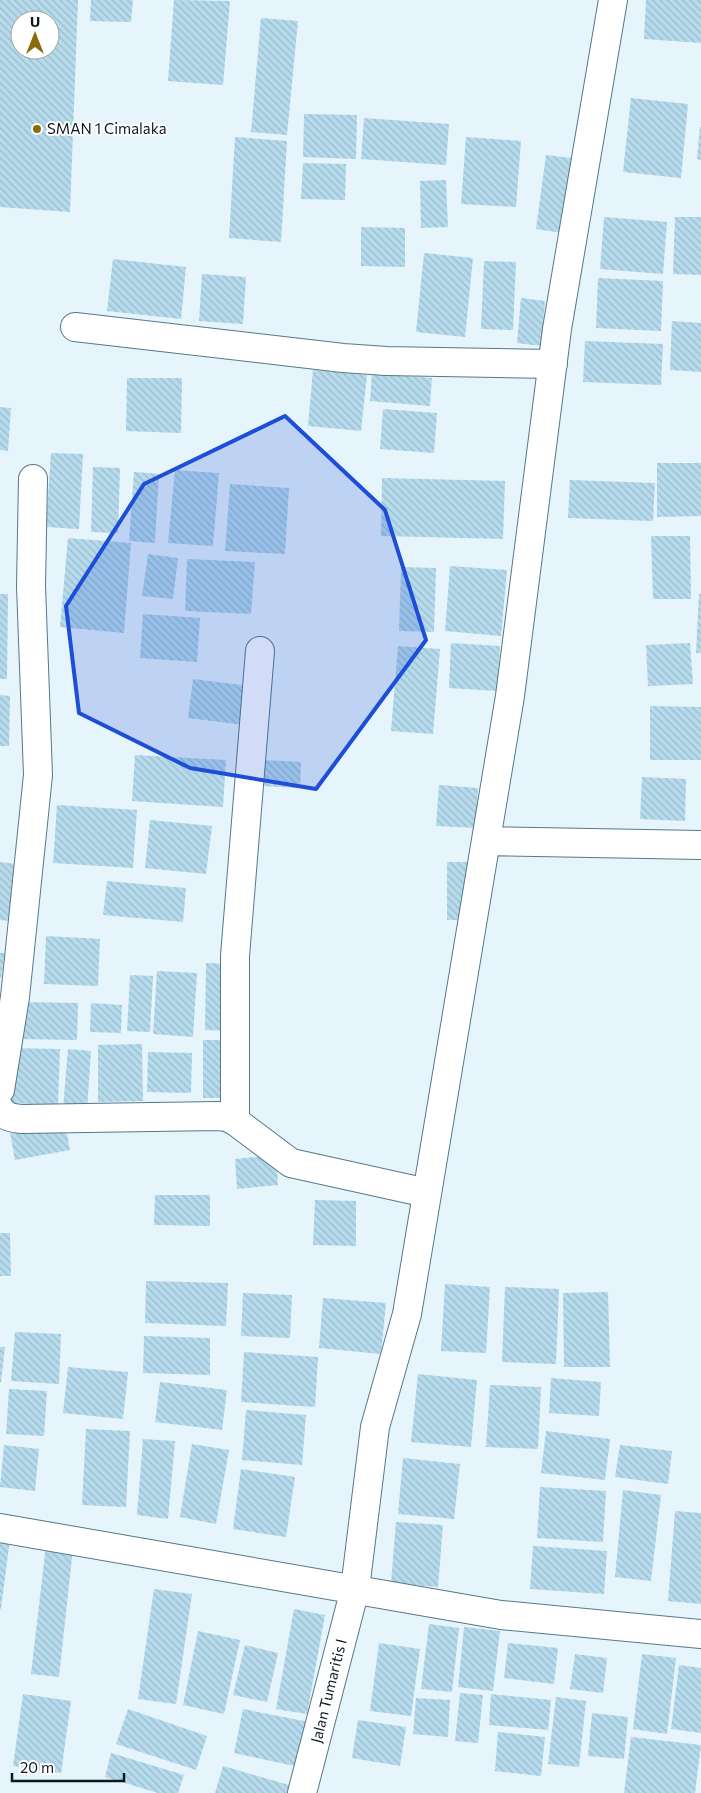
<svg xmlns="http://www.w3.org/2000/svg" width="701" height="1793" viewBox="0 0 701 1793" font-family="Commissioner,sans-serif">
<style>
.building{fill:url(#building-back-hatch);fill-rule:evenodd}
.lines{fill:none;stroke-linecap:round;stroke-linejoin:round}
.street-casing{stroke:#567888;stroke-width:30}
.street{stroke:#fff;stroke-width:28}
.marked{fill:#1d4ed8;fill-opacity:0.2;stroke:#1d4ed8;stroke-width:4;stroke-linejoin:round}
.poi-dot{fill:#896c0b;stroke:#fff;stroke-width:2}
.labels{text-anchor:middle;stroke-width:4;stroke-linejoin:round;paint-order:stroke}
.poi-label{font-size:15px;fill:#0c1a20;stroke:#fff;text-anchor:start}
.street-label{font-size:15px;fill:#0c1a20;stroke:#fff}
</style>
<defs>
<pattern id="building-back-hatch" width="6" height="6" patternUnits="userSpaceOnUse" patternTransform="scale(1.25)"><rect width="6" height="6" fill="#b6dbed"/><path d="M-1 5l2 2M0 0l6 6M5-1l2 2" fill="none" stroke="#9bbbcb"/></pattern>
</defs>
<rect width="100%" height="100%" fill="#e6f4fc"/>
<path class="building" d="M0,0H78L70,212L0,207ZM20,20H50V50H20Z
M91,0H133L131,22L90,21Z
M174,0L230,1L223,85L168,81Z
M646,0H701V43L644,39Z
M261,18L298,21L287,135L251,132Z
M631,98L688,104L681,178L623,172Z
M304,114L357,115L356,159L303,157Z
M364,118L449,124L446,165L361,159Z
M700,127H701V160L697,159Z
M235,137L287,141L281,242L229,238Z
M466,137L521,141L516,207L461,204Z
M546,155L580,159L570,234L536,229Z
M303,163L346,164L345,200L301,199Z
M446,180L448,227L421,228L420,181Z
M604,217L667,222L663,274L600,269Z
M675,217H701V275L673,274Z
M361,227L405,228V267L361,266Z
M424,253L473,258L465,337L416,332Z
M113,259L186,267L181,319L107,311Z
M484,261L516,262L513,330L481,329Z
M202,274L246,277L243,324L199,321Z
M598,278L663,281L661,331L596,328Z
M521,298L545,301L541,346L517,343Z
M672,321L701,323V372L670,370Z
M585,341L663,344L661,385L583,382Z
M313,370L367,375L361,431L308,426Z
M372,373L432,378L430,406L370,401Z
M127,378H182L181,433L126,431Z
M0,407L11,408L8,451L0,450Z
M383,409L437,413L434,453L380,449Z
M51,453L83,454L79,529L46,527Z
M657,463H701V516L657,517Z
M93,467L120,468L118,533L91,532Z
M175,470L219,473L213,546L168,543Z
M134,472L159,474L155,543L129,541Z
M382,478L505,481L503,539L381,536Z
M570,480L655,483L653,521L568,518Z
M230,484L289,488L285,554L225,551Z
M651,536H690L691,599H653Z
M68,538L131,543L124,633L60,627Z
M148,554L178,558L173,599L142,596Z
M187,559L255,562L251,614L185,611Z
M450,566L507,570L501,636L445,631Z
M401,567L436,568L434,632L399,631Z
M0,594H8L7,679H0Z
M699,594H701V653H696Z
M143,614L200,618L197,662L140,658Z
M451,643L500,646L497,691L449,688Z
M690,643L693,684L648,686L646,645Z
M398,646L440,649L433,734L391,731Z
M193,679L250,686L245,725L188,718Z
M0,695L10,696L9,746H0Z
M650,706L701,707V760H650Z
M135,755L226,760L223,807L132,801Z
M263,760L301,762L300,788L261,786Z
M642,777L686,779L685,821L640,819Z
M439,785L478,788L476,828L436,826Z
M57,805L137,810L133,868L53,863Z
M150,820L212,826L206,874L145,868Z
M0,862L16,864L11,921L0,920Z
M447,862H471L470,920H447Z
M107,881L186,888L183,922L103,915Z
M46,936L100,939L98,986L44,984Z
M0,953H5L1,978H0Z
M206,963L235,964L233,1031L205,1030Z
M157,971L197,973L193,1037L153,1034Z
M130,975L153,976L150,1032L127,1031Z
M20,1002L78,1003L77,1040L18,1039Z
M91,1003L122,1005L121,1033L90,1032Z
M203,1040H234V1098H203Z
M142,1044L143,1101L98,1102V1045Z
M12,1048L60,1049L58,1105L11,1103Z
M68,1049L91,1051L87,1110L63,1108Z
M148,1052L192,1053L191,1093L147,1092Z
M65,1123L70,1150L15,1160L10,1133Z
M276,1155L278,1185L237,1189L235,1159Z
M155,1195H210V1226L154,1225Z
M315,1200L356,1201V1246L313,1245Z
M0,1233H10L11,1276H0Z
M146,1281L228,1283L226,1326L145,1323Z
M445,1284L490,1287L486,1353L441,1351Z
M505,1287L559,1289L556,1364L502,1362Z
M608,1292L610,1367H564L563,1293Z
M243,1293L292,1295L290,1338L241,1336Z
M323,1298L386,1303L381,1354L319,1348Z
M15,1332L61,1334L59,1384L11,1381Z
M144,1336L210,1338V1375L143,1373Z
M0,1347H5L1,1382H0Z
M244,1352L318,1357L315,1407L241,1402Z
M68,1367L128,1372L123,1419L63,1413Z
M418,1374L477,1380L471,1447L411,1442Z
M551,1378L601,1382L599,1416L549,1413Z
M160,1382L227,1390L222,1430L155,1422Z
M490,1385L541,1387L538,1449L486,1447Z
M9,1389L47,1391L44,1436L6,1434Z
M246,1410L306,1415L302,1465L242,1460Z
M86,1429L130,1431L126,1507L82,1505Z
M546,1431L610,1439L605,1480L541,1473Z
M143,1439L175,1441L168,1519L137,1515Z
M192,1444L229,1450L216,1524L180,1517Z
M4,1445L39,1449L35,1491L0,1487Z
M620,1445L672,1451L668,1484L615,1477Z
M403,1458L460,1464L454,1519L398,1514Z
M241,1469L295,1477L286,1537L233,1529Z
M540,1487L606,1491L603,1542L537,1538Z
M623,1490L661,1495L651,1581L615,1577Z
M675,1511L701,1513V1604L668,1601Z
M396,1522L443,1525L438,1587L391,1583Z
M0,1537L10,1539L1,1609H0Z
M46,1545L73,1548L59,1677L31,1674Z
M533,1546L607,1551L604,1594L530,1589Z
M154,1589L192,1594L176,1704L138,1699Z
M294,1609L325,1615L307,1714L276,1709Z
M429,1624L459,1628L452,1692L421,1689Z
M464,1627L500,1631L493,1691L458,1687Z
M198,1631L240,1640L224,1714L183,1705Z
M379,1643L420,1649L411,1716L370,1711Z
M508,1643L558,1648L554,1684L504,1678Z
M245,1645L278,1653L267,1702L233,1695Z
M575,1654L607,1658L603,1693L570,1689Z
M642,1654L676,1658L667,1734L633,1729Z
M679,1665L701,1668V1733L671,1729Z
M460,1693L483,1695L478,1743L455,1741Z
M23,1694L71,1701L61,1773L13,1766Z
M491,1694L551,1700L548,1730L489,1725Z
M556,1697L586,1701L579,1767L548,1764Z
M416,1698L450,1700L448,1737L413,1734Z
M128,1709L207,1736L196,1770L116,1744Z
M243,1709L309,1722L299,1767L234,1753Z
M592,1713L628,1717L624,1759L588,1756Z
M358,1720L406,1727L400,1766L352,1758Z
M498,1732L545,1737L541,1776L495,1771Z
M631,1737L701,1745L695,1793H624Z
M111,1753L184,1775L178,1793H158L105,1777Z
M223,1766L289,1785L287,1793H215Z"/>
<g class="lines">
<defs>
<path id="street" d="M75,327L343,358L386,361L553,364
M486,841L701,845
M0,1090L15,997L38,775L31,586L33,479
M0,1109C4,1117 13,1118 21,1119L218,1116L227,1117L235,1121L291,1163L427,1193
M235,1121V956L260,651
M0,1528L501,1615L701,1634
M302,1793L355,1589L375,1427L407,1314L510,696L557,329L613,0"/>
</defs>
<use href="#street" class="street-casing"/>
<use href="#street" class="street"/>
</g>
<path class="marked" d="M285,416L385,510L426,640L316,789L190,768L79,713L66,606L144,484Z"/>
<circle class="poi-dot" cx="37" cy="129" r="5"/>
<g class="labels">
<g class="poi-label">
<text x="47" y="134">SMAN 1 Cimalaka</text>
</g>
<g class="street-label">
<text transform="translate(329 1691) rotate(-76)" y="5">Jalan Tumaritis I</text>
</g>
</g>
<g transform="translate(35 35)"><circle r="24" fill="#ffffff" stroke="#9ea3a6"/>
<path d="M0-4L9 19L0 12L-9 19Z" fill="#896c0b"/>
<text y="-8" font-size="14" font-weight="bold" text-anchor="middle" fill="#0c1a20">U</text>
</g>
<path d="M12 1773v8h112v-8" fill="none" stroke="#0c1a20" stroke-width="2.5"/>
<text x="20" y="1773" font-size="15" fill="#0c1a20" stroke="#ffffff" stroke-width="4" paint-order="stroke">20 m</text>
</svg>
